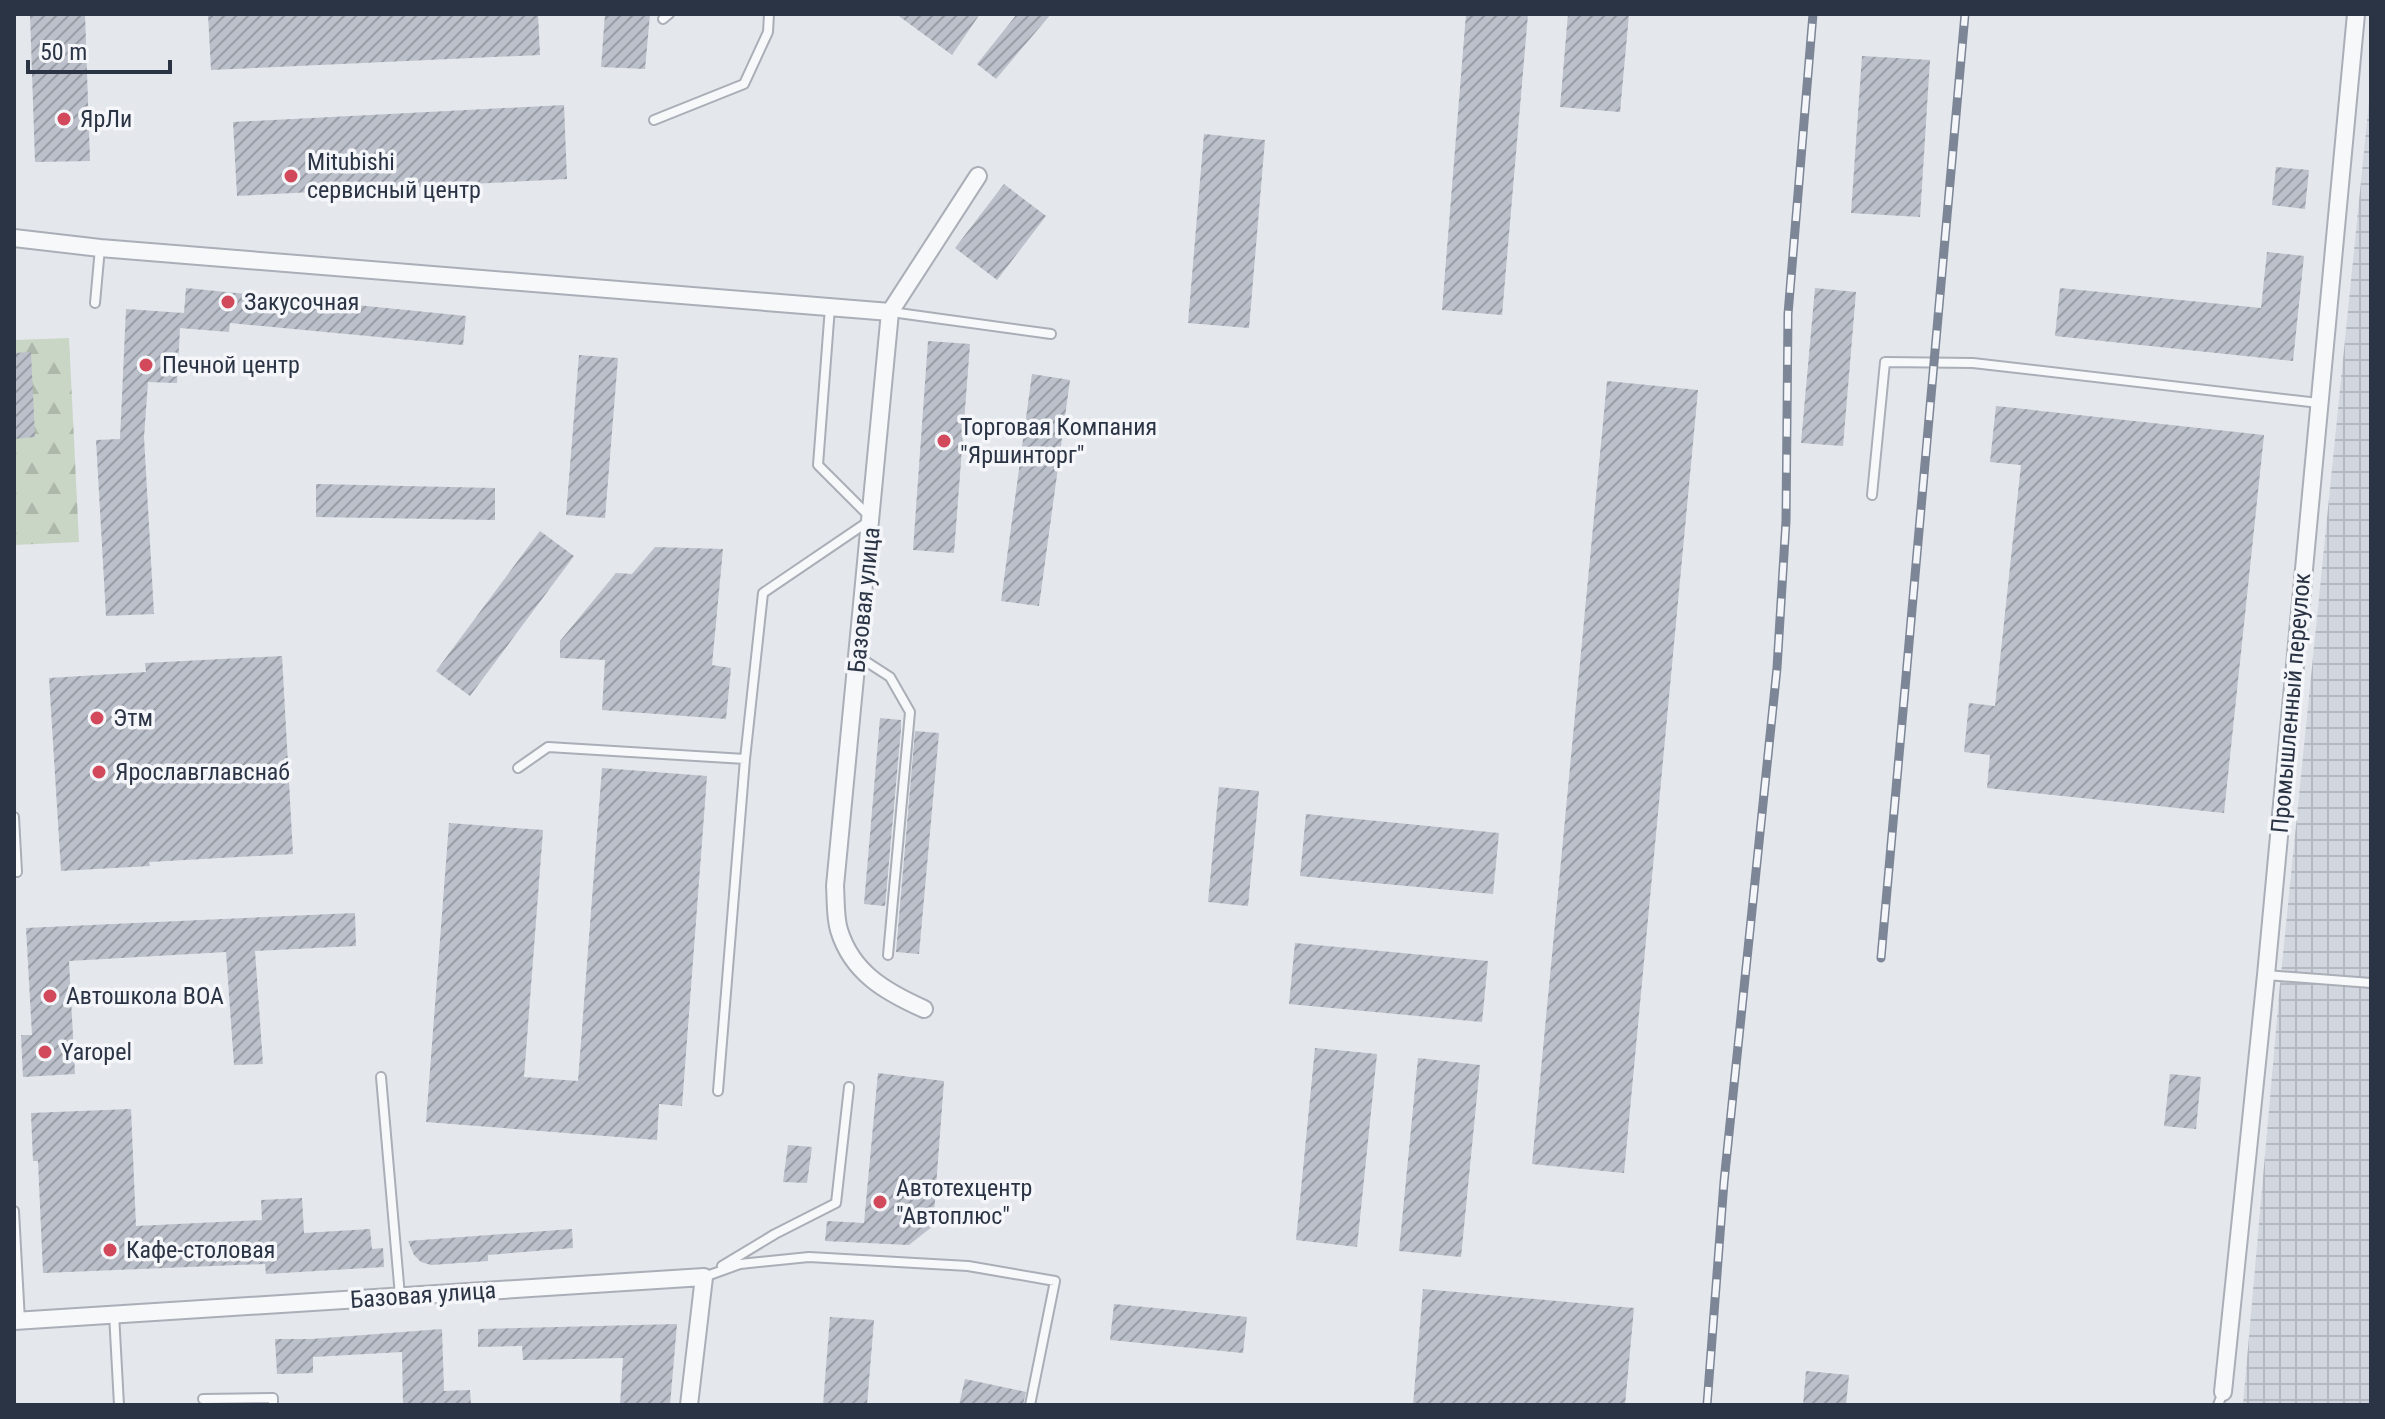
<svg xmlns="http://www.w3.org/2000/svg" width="2385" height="1419" viewBox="0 0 2385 1419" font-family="'Roboto Condensed',sans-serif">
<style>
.industrial{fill:url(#industrial-grid)}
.forest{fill:url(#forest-firs)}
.building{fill:url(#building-hatch)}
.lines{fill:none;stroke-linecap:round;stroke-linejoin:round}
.lane-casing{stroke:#a9aeb7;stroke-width:12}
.street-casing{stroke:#a9aeb7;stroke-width:20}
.lane{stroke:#f7f8fa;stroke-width:8}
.street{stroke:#f7f8fa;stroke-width:16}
.rail-casing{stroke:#7d8696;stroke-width:9}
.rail{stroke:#f4f6f9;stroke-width:6;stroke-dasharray:18;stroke-linecap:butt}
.poi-dot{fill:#d1495b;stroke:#f4f6f9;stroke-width:3}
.labels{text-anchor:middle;stroke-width:7;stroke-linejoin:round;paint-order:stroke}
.poi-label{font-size:24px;fill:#2b3445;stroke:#f4f6f9;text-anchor:start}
.street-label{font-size:24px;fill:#2b3445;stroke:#f4f6f9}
</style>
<defs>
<pattern id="industrial-grid" width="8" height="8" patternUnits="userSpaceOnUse" patternTransform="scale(2)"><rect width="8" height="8" fill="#d2d6de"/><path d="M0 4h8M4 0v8" fill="none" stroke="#b4b8c0"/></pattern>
<pattern id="forest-firs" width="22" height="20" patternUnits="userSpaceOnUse" patternTransform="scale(2)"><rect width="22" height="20" fill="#c9d6c5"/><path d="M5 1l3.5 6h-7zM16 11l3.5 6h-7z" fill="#adb8ab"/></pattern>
<pattern id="building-hatch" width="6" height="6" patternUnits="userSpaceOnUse" patternTransform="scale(2)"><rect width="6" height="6" fill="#bbc0ca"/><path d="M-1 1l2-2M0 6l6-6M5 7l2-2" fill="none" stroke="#989da6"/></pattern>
</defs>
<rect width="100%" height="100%" fill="#e4e7ec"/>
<path class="industrial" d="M2371,82V1405H2243L2280,984Z"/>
<path class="forest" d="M69,338L79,542L14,545V340Z"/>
<path class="building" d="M30,14H85L90,161L35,162Z
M208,14H538L540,55L211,70Z
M605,14H650L645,69L601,67Z
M896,14H980L952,55Z
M1017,14H1051L996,79L977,64Z
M1466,14H1528L1502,315L1442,310Z
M1568,14H1629L1620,112L1560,107Z
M1862,56L1930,60L1920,217L1851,213Z
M564,105L567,179L237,196L233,122Z
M1204,134L1265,140L1249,328L1188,323Z
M2276,167L2309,170L2305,209L2272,205Z
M1004,184L1046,216L997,280L955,248Z
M2267,252L2304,256L2293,361L2055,336L2060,288L2261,308Z
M186,288L466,316L463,345L230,323L229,332L180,328L177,383L148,382L144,437L154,614L106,616L96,440L120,439L126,309L184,313Z
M1815,288L1856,292L1843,446L1801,443Z
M928,341L970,344L954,553L913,550Z
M31,352L35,437L14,439V353Z
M579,355L618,358L605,518L566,515Z
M1032,374L1070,380L1039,606L1001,601Z
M1607,381L1698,390L1624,1173L1532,1164Z
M1996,406L2264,435L2224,813L1987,788L1990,755L1964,752L1969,703L1995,706L2021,465L1990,462Z
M316,484L495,488V520L316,517Z
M540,531L574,556L470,696L436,671Z
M655,547L723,549L712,665L731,668L726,719L602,710L605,660L560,658V641L616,573L632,574Z
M282,656L293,854L149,862L150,866L61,871L49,678L146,672L145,663Z
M880,718L901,720V729L885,906L864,904Z
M915,731L939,733L919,954L896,952Z
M602,768L707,776L682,1106L659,1104L657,1140L426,1122L449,823L543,830L524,1077L578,1081Z
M1219,787L1259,791L1248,906L1208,902Z
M1306,814L1499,833L1493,894L1300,876Z
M355,913L356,946L255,951L263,1064L234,1065L226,952L69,961L75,1074L23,1077L21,1035H32L26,928Z
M1295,943L1488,961L1482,1022L1289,1004Z
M1315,1048L1377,1054L1357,1247L1296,1240Z
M1418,1058L1480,1065L1461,1257L1399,1251Z
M878,1073L944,1081L933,1226L909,1245L825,1241L827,1221L864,1223Z
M2170,1074L2201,1077L2196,1129L2164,1126Z
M131,1109L136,1226L262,1220L261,1200L302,1198L304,1233L370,1229L372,1249L383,1248L384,1267L266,1274L265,1264L43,1273L38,1161H33L31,1113Z
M788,1145L812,1147L807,1183L783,1182Z
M572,1229L573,1248L488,1255V1261L431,1265L421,1262L414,1255L408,1241Z
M1423,1289L1634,1308L1625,1405H1413Z
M1114,1304L1247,1317L1243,1353L1110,1340Z
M830,1317L874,1320L867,1405H823Z
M677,1324L670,1405H620L623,1358L523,1360L522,1346L478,1347V1329Z
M442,1329L444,1391L470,1390L471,1405H403L402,1352L313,1357V1373L277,1374L275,1339H312Z
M1806,1371L1849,1375L1846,1405H1803Z
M965,1379L1026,1392L1023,1405H959Z"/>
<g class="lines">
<defs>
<path id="lane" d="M663,19L669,14
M654,120L744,84L768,32L769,14
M95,303L100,248
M891,312L1051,334
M1872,495L1885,362L1973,363L2319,403
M859,657L890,677L910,712L888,955
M518,768L548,747L745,759
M14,817L17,872
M2266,975L2371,983
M381,1077L400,1296
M718,1091L745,759L763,593L872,519L818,465L830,307
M14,1211L20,1321
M722,1266L775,1234L836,1203L849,1087
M704,1277L740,1264L809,1257L968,1266L1055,1281L1030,1405
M114,1314L119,1405
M203,1399L273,1398V1405
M2218,1405L2223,1392"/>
<path id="street" d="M14,238L100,248L890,312
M924,1009C886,992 852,973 839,930C835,917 836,900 835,886L890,312L978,176
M14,1321L704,1277L689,1405
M2223,1392L2266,975L2356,14"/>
</defs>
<use href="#lane" class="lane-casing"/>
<use href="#street" class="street-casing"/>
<use href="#lane" class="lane"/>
<use href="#street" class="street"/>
<defs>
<path id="rail" d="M1881,958L1965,14
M1707,1405L1724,1182L1777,668L1786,521L1788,314L1813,14"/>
</defs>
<use href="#rail" class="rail-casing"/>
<use href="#rail" class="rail"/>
</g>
<g class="poi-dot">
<circle cx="64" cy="119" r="8"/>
<circle cx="291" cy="176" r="8"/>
<circle cx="228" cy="302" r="8"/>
<circle cx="146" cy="365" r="8"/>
<circle cx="944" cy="441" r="8"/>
<circle cx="97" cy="718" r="8"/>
<circle cx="99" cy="772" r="8"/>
<circle cx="50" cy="996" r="8"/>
<circle cx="45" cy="1052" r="8"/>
<circle cx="880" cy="1202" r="8"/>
<circle cx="110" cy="1250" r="8"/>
</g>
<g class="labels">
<g class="poi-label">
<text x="80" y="127">ЯрЛи</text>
<text x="307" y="170">Mitubishi<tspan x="307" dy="28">сервисный центр</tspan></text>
<text x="244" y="310">Закусочная</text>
<text x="162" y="373">Печной центр</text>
<text x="960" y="435">Торговая Компания<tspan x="960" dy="28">"Яршинторг"</tspan></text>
<text x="113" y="726">Этм</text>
<text x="115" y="780">Ярославглавснаб</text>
<text x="66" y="1004">Автошкола ВОА</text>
<text x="61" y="1060">Yaropel</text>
<text x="896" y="1196">Автотехцентр<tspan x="896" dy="28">"Автоплюс"</tspan></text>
<text x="126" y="1258">Кафе-столовая</text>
</g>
<g class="street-label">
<text transform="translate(864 600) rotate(-84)" y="8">Базовая улица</text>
<text transform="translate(2291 703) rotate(-85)" y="8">Промышленный переулок</text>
<text transform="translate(423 1295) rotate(-4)" y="8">Базовая улица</text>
</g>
</g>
<rect width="2385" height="1419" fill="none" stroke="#2b3445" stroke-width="32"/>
<path d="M28 60v12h142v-12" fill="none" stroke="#2b3445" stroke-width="4"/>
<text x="40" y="60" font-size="24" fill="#2b3445" stroke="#f4f6f9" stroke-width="6" paint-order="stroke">50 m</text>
</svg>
